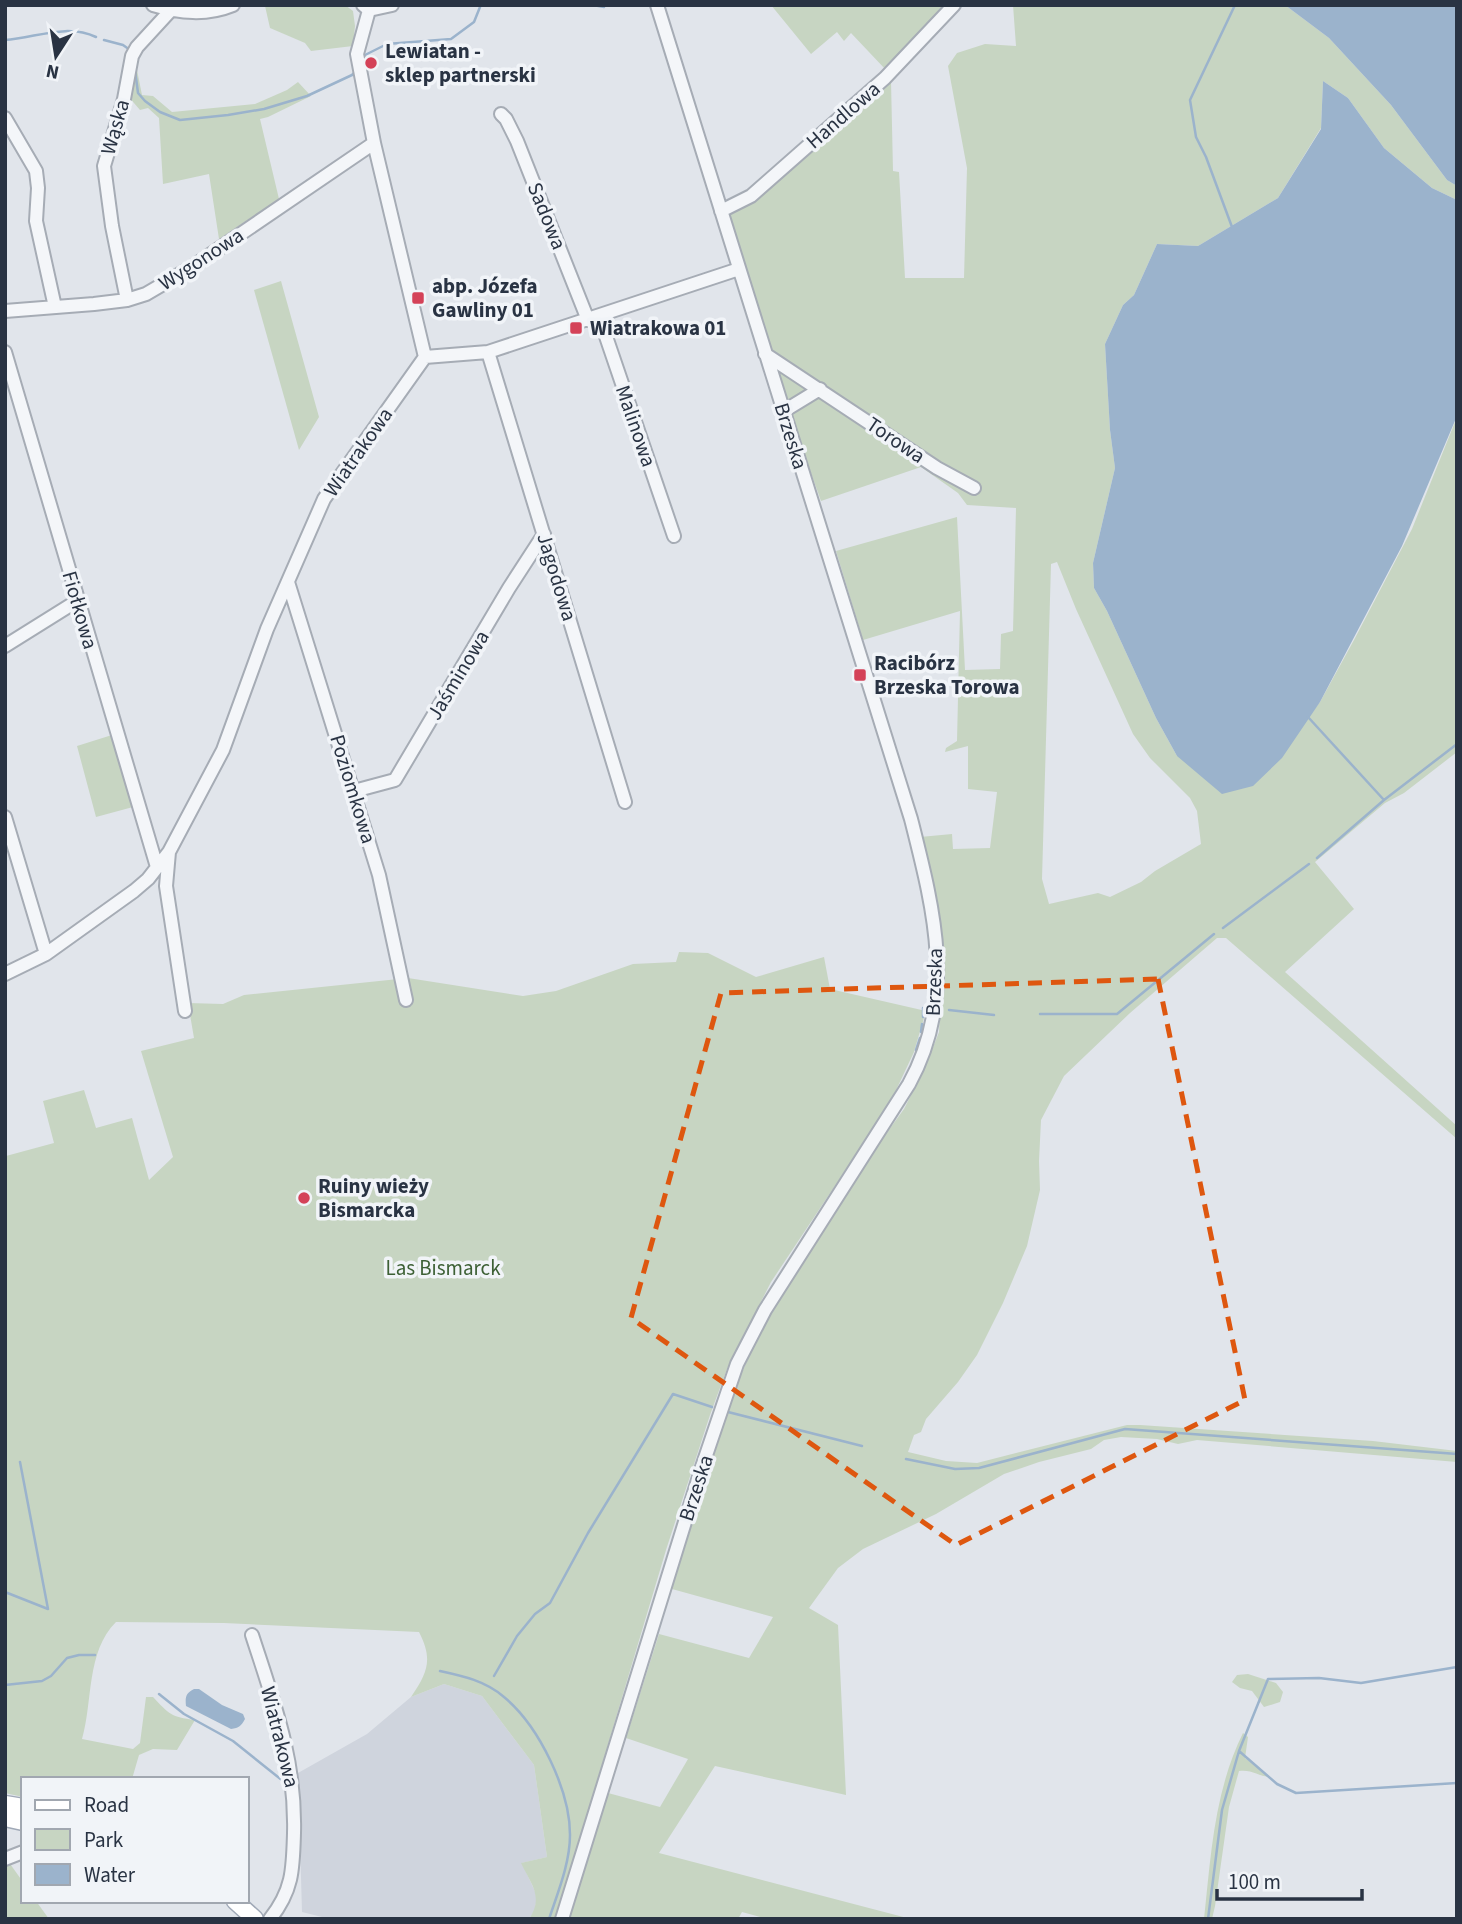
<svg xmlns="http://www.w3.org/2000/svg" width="1462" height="1924" viewBox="0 0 1462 1924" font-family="'Source Sans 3',sans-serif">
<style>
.built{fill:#cfd4dd}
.green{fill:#c7d5c2;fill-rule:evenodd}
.water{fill:#9bb3cc}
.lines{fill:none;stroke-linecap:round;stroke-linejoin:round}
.stream{stroke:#9bb3cc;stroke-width:2.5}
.minor-casing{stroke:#a6acb5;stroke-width:16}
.major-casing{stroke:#a0a9b7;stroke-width:19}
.minor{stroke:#f4f6f9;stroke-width:12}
.major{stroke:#fff;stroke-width:16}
.marked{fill:none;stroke:#de570f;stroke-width:5;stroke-dasharray:14 9;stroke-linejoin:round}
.poi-dot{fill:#d44258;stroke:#f1f4f8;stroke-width:2.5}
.labels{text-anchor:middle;stroke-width:7;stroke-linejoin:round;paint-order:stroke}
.poi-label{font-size:21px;font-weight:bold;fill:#293343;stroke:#f1f4f8;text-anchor:start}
.street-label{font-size:21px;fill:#293343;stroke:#f1f4f8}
.park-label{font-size:21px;fill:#3d6035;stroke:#f1f4f8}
</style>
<rect width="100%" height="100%" fill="#e1e5eb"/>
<path class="built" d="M444,1684L482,1696L534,1765L547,1857L522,1863L537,1896L535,1910L529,1919H330L302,1912L298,1773L367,1734L411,1697Z"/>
<path class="green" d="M345,5L353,11L355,26L353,46L311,51L305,43L270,28L265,6Z
M771,5H947L886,70L851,33L844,41L837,32L811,54Z
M1013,5H1285L1329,38L1391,105L1447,180L1457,186V200L1432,188L1384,148L1348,98L1323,81L1321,128L1278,198L1198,246L1157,244L1134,295L1123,305L1105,344L1110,430L1115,468L1093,563L1094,588L1107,611L1156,718L1177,756L1308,717L1320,702L1354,640L1412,529L1457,417V752L1404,793L1385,803L1315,862L1354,909L1285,972L1457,1126V1139L1226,938H1217L1130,1013L1064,1076L1041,1120L1039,1161L1040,1190L1027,1246L1003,1303L977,1355L958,1382L926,1419L921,1432L914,1435L908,1452L946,1461L977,1463L1127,1425H1140L1373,1441L1457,1451V1462L1197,1440L1178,1444L1157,1439L1121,1437L1104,1440L1091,1449L1039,1462L1004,1474L936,1514L863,1549L838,1568L809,1608L838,1625L846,1795L715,1766L659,1853L911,1919H768L742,1912L738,1919H569L608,1793L660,1807L688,1759L626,1738L659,1634L749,1658L773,1617L672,1589L728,1404L763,1325L859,1171L904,1109L926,1065L939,1032L942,968L941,935L932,880L920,837L952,834L953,849L990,848L997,792L968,789V746L945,752L946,748L957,741L960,611L863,640L836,551L957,517L965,670L1000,669L1001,634L1013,631L1016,508L967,505L958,493L921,467L821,501L795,428L726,215L769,185L891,81L893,171L899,172L905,278H964L967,168L948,66L957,53L985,44L1016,46ZM1057,562L1076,609L1133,734L1150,758L1190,798L1197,811L1201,844L1155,871L1141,882L1110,897L1098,893L1049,904L1042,879L1051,564Z
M135,60L142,95L153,96L172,112L255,104L287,90L298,82L311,96L268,117L260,119L279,199L219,239L209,174L163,184L159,118L148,108L140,110L128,96Z
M281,281L319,417L299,450L254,290Z
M112,735L133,807L96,817L77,746Z
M679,952L708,953L756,977L824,957L830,989L926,1011L914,1052L890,1103L771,1282L727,1369L710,1415L666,1550L556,1919H529C544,1897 531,1884 521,1863L547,1857L534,1765L482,1696L444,1684L411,1697C428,1672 433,1659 419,1632L224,1623L116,1622C86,1652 93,1701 82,1739L133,1749L140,1743L146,1697H153C169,1714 171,1717 195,1720L177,1750L153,1749L139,1755L132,1779H23V1797L5,1793V1155L6,1156L54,1143L43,1101L84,1090L96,1128L132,1118L149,1180L173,1157L141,1051L194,1038L188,1003L223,1004L244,995L408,978L523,996L556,991L633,964L676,962Z
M1248,1674L1276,1683L1283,1692L1280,1702L1264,1707L1252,1691L1240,1688L1232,1682L1237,1675Z
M1243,1733L1248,1737L1245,1758L1270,1777C1258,1776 1251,1769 1239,1771L1229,1807L1215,1906L1212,1919H1204C1211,1855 1214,1792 1243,1733Z
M8,1861L23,1882V1901H36L49,1919H5V1862Z"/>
<path class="water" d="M1285,5H1457V186L1447,180L1391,105L1329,38Z
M1323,81L1348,98L1384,148L1432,188L1457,200V416L1402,546L1320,702L1282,758L1253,786L1222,794L1177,756L1156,718L1107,611L1094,588L1093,563L1115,468L1110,430L1105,344L1123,305L1134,295L1157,244L1198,246L1278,198L1321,129Z
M194,1689H199L222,1705L243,1714L245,1719C241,1726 239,1728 231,1729L186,1706C185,1697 186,1693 194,1689Z"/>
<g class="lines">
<path class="stream" d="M593,5L604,7
M5,40C36,38 66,23 96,37
M104,40L123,45L130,50
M363,56L387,44L451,39L474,22L480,7
M135,70L138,93L145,101L160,112L180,120L228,115L264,109L307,96L352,75L356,71
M1232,227L1206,157L1196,137L1190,100L1235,5
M1308,717L1384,800
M1317,858L1384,800L1457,744
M1223,928L1309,864
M949,1010L994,1015
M1040,1014H1117L1214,934
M923,1017V1008
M921,1032L922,1024
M916,1050L920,1038
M728,1412L862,1446
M906,1459L955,1469L979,1468L1125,1429L1457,1454
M5,1592L48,1609L20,1462
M440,1671C463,1676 486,1681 504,1697C539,1726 570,1790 570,1835C570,1863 558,1892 549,1919
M494,1676L517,1636L535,1614L550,1603L588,1533L673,1394L712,1407
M5,1685L42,1681L51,1676L67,1658L79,1655H95
M159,1694L184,1714L233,1741L283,1781
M1239,1751L1268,1679L1319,1678L1361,1683L1457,1667
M1208,1919L1222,1810L1239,1751L1277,1784L1296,1793L1457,1783"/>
<defs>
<path id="minor" d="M153,5C180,13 206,16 233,5
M363,5L369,10L392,5
M369,10L357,54L374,143L425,357
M501,114L506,119L517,141L588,320
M5,118L36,171L38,188L36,221L55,307
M721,211L751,196L885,78L954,5
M127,300L112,226L104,166L124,99L132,56L137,47L171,10
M5,311L94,304L127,300L146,294L192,267L374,143
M599,316L674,536
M5,352L157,867
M488,352L625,802
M765,354L937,468L974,488
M784,411L820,389
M288,582L379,875L406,1000
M5,646L77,601
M354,791L395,780L509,588L544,534
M5,817L46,954
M169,852L166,886L185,1011
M5,974L46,954L134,891L148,879L169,852L223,750L267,629L324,499L425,357L488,352L739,269
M252,1635C274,1703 296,1760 294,1833C293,1869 293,1890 270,1919
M5,1859L23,1852
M562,1919L702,1467L737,1364L765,1310L909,1084C957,997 934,910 911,819L657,5"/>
<path id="major" d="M5,1804L23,1807
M5,1818L23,1822
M235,1901L255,1919"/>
</defs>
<use href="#minor" class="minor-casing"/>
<use href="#major" class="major-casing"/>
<use href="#minor" class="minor"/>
<use href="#major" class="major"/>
</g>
<path class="marked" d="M1158,979L1245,1400L956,1545L631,1318L721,993Z"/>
<g class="poi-dot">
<circle cx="371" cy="63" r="7"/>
<rect x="411" y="291" width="14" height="14" rx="3.5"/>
<rect x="569" y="321" width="14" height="14" rx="3.5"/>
<rect x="853" y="668" width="14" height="14" rx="3.5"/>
<circle cx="304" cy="1198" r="7"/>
</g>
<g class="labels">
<g class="poi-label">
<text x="385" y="58">Lewiatan -<tspan x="385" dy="24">sklep partnerski</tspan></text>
<text x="432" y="293">abp. Józefa<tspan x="432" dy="24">Gawliny 01</tspan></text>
<text x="590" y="335">Wiatrakowa 01</text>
<text x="874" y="670">Racibórz<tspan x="874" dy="24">Brzeska Torowa</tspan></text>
<text x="318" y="1193">Ruiny wieży<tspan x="318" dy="24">Bismarcka</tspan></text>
</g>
<g class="street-label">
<text transform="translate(843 115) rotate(-41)" y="7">Handlowa</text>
<text transform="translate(115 127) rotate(-74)" y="7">Wąska</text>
<text transform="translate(547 216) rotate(68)" y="7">Sadowa</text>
<text transform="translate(201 259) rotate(-33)" y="7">Wygonowa</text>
<text transform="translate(636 426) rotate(71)" y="7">Malinowa</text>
<text transform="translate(791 436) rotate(73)" y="7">Brzeska</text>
<text transform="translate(896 440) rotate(34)" y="7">Torowa</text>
<text transform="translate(358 452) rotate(-55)" y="7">Wiatrakowa</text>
<text transform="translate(557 577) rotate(73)" y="7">Jagodowa</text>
<text transform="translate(80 610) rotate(74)" y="7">Fiołkowa</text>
<text transform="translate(458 675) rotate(-59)" y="7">Jaśminowa</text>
<text transform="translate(353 789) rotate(73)" y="7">Poziomkowa</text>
<text transform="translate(934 982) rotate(-88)" y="7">Brzeska</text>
<text transform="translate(696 1488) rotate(-72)" y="7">Brzeska</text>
<text transform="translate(280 1737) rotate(76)" y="7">Wiatrakowa</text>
</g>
<g class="park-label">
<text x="443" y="1275">Las Bismarck</text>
</g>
</g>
<rect width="1462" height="1924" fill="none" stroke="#293343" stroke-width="14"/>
<rect x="21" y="1777" width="228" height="126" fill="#f1f4f8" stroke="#a1a7b0" stroke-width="2"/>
<rect x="35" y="1800" width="35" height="10" fill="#ffffff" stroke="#a1a7b0" stroke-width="2"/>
<text x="84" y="1812" font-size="21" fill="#293343">Road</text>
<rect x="35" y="1829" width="35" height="21" fill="#c7d5c2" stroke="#a1a7b0" stroke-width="2"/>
<text x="84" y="1847" font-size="21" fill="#293343">Park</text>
<rect x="35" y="1864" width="35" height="21" fill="#9bb3cc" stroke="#a1a7b0" stroke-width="2"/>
<text x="84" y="1882" font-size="21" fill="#293343">Water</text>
<g transform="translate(56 56) rotate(192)" stroke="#f1f4f8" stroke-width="5" paint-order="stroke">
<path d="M0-5L12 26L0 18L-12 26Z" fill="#293343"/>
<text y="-10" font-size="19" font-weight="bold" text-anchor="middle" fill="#293343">N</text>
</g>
<path d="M1217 1889v10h145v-10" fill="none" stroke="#293343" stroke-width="3.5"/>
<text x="1228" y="1889" font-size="21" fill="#293343" stroke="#f1f4f8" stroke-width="5" paint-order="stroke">100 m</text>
</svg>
